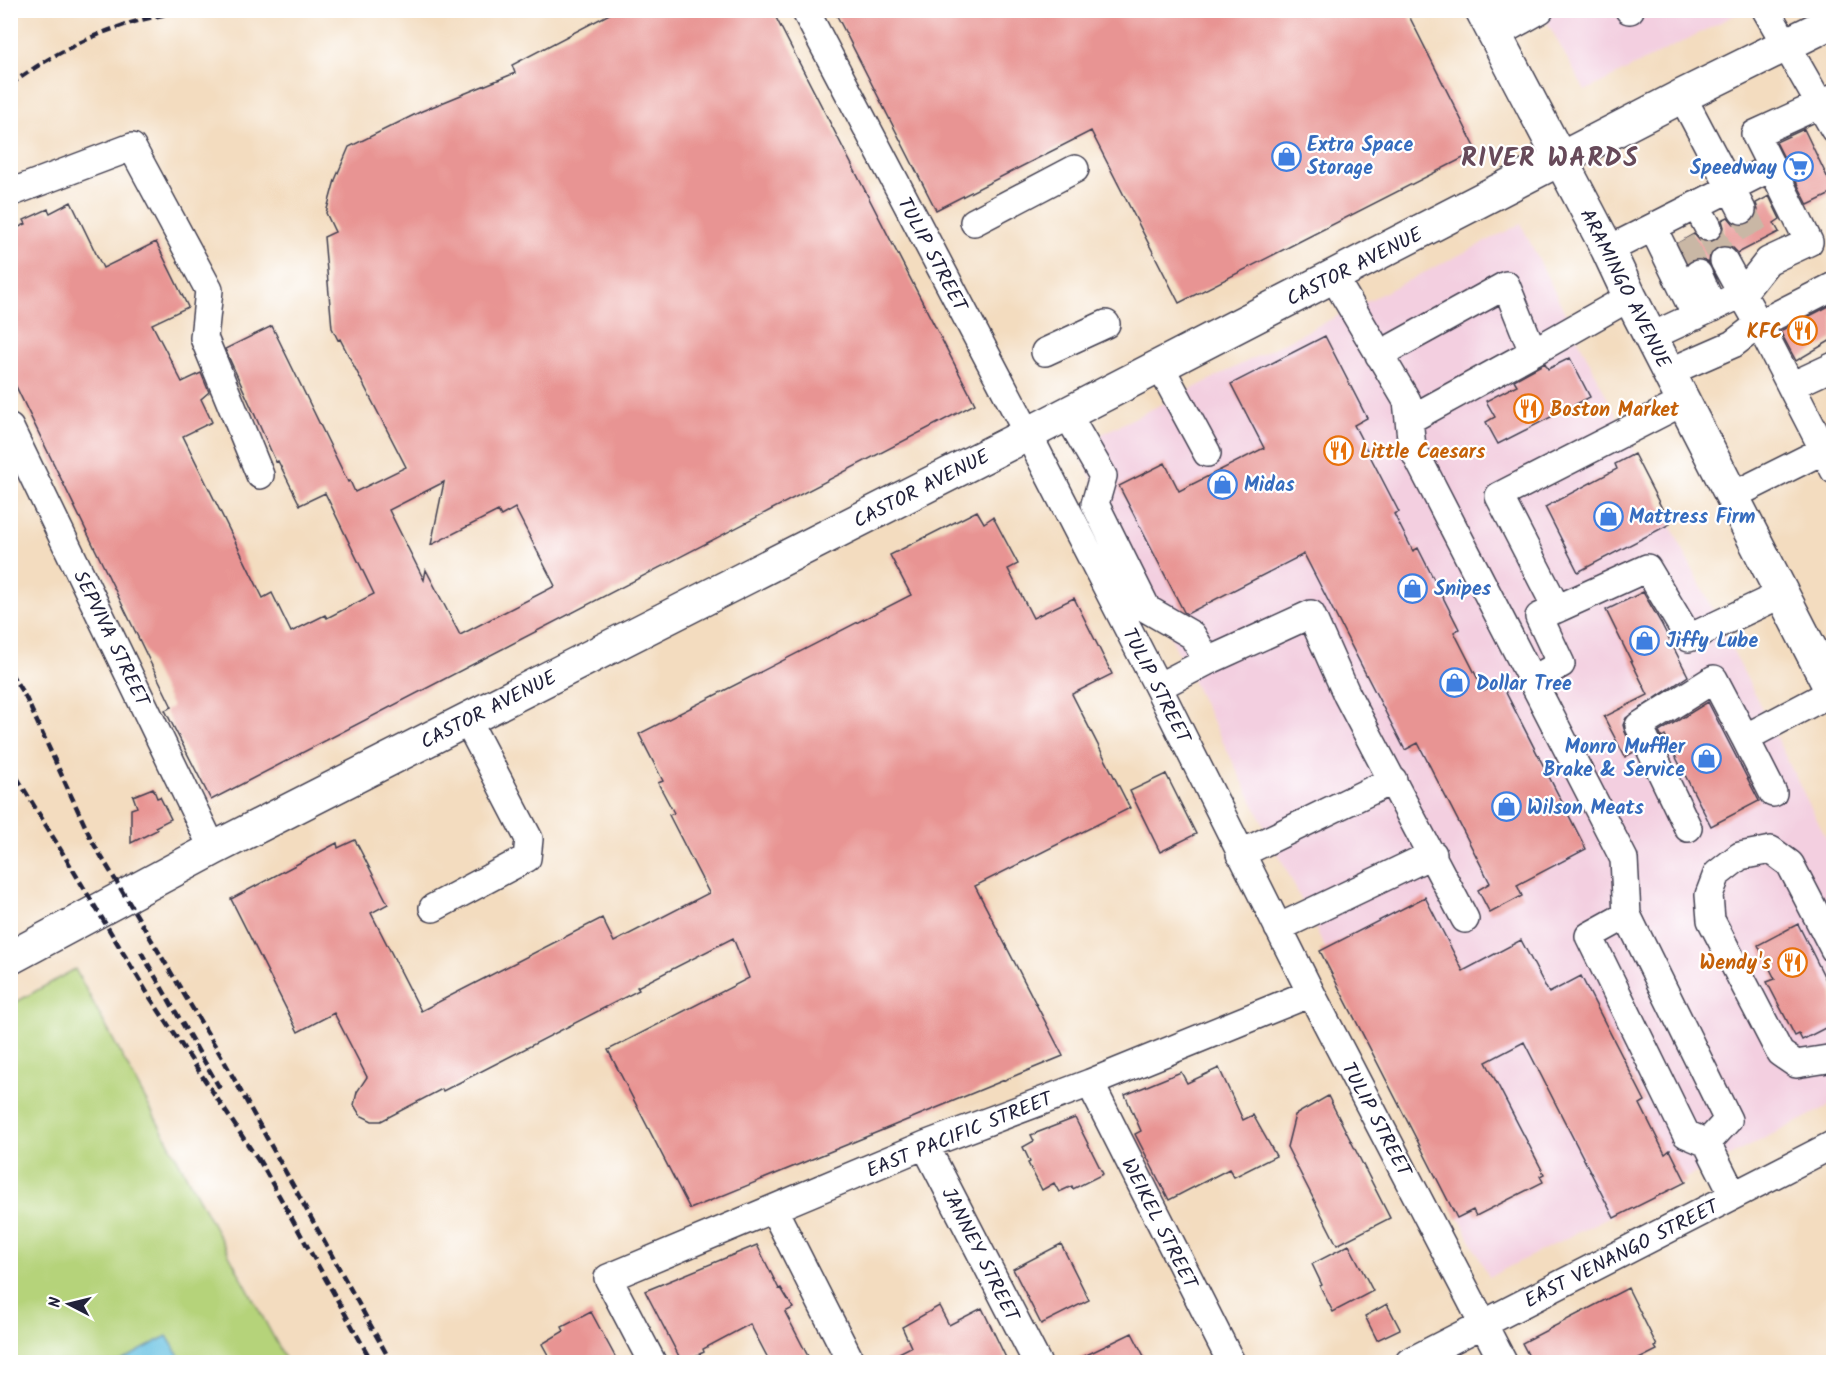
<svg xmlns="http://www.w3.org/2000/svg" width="1844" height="1373" viewBox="0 0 1844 1373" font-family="Kalam,sans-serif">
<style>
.built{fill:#f3cfe0}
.green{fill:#b5d37a;stroke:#6c7a5a;stroke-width:1.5}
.water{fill:#63c0e1;stroke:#42718e;stroke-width:1.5}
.building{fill:#e89493;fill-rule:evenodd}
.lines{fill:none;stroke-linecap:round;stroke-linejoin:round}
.minor-tunnel{stroke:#c9b7a5;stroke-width:27;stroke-dasharray:27 14;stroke-linecap:butt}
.minor-casing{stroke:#413e4f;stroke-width:30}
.major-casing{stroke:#413e4f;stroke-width:36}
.minor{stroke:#fff;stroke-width:27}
.major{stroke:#fff;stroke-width:33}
.rail{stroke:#22223b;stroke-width:4.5;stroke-dasharray:9 4.5;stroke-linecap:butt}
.labels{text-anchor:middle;stroke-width:4.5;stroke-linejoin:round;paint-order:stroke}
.shop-label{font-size:20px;font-weight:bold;fill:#366cbe;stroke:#fff;text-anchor:start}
.street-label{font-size:20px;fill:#22223b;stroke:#fff}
.food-label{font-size:20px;font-weight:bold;fill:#c56008;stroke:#fff;text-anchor:end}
.district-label{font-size:26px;font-weight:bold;letter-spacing:1.5px;fill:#674a5a;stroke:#fff}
</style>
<rect width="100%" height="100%" fill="#fff"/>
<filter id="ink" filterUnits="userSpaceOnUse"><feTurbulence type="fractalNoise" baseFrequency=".0167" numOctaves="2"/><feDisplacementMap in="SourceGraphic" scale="12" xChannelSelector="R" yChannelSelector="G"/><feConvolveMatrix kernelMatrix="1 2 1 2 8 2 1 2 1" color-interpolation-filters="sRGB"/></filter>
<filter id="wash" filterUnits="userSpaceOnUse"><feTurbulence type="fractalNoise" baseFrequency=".008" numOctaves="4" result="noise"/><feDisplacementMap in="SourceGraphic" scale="24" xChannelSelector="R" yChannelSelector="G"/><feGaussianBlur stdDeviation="1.35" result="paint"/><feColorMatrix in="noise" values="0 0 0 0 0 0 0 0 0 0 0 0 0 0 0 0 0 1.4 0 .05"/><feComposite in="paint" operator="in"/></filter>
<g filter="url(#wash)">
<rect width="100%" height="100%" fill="#f3dcbf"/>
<path class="built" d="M1541,11H1743L1585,91Z
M1521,224L1833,852V1104L1489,1277L1076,447Z"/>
<path class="green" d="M75,969L287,1362H11V1005Z"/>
<path class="water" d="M167,1336L183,1362H119Z"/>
<g id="blocks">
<path class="building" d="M617,10H772L975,404L211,800L165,710L172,707L10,374V231L26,224L24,220L48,209L50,213L71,202L103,268L156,242L188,307L152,324L182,382L201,373L209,392L201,399L212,422L183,436L263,598L272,593L291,632L325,615L327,618L374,594L325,493L300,505L278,461L276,462L225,349L272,326L348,482L350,481L355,492L406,467L340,339L338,340L332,328L324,237L335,232L326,213L335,180L349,147L422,111L515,73L512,65ZM444,482L431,545L498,511L501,516L515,508L555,586L460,635L426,570L424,580L389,510Z
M834,10H1406L1477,151L1179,303L1091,131L936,210Z
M1804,129L1833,189V193L1808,205L1776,142Z
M1769,196L1780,219L1774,223L1779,232L1738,253L1732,247L1724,245L1717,247L1710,253L1709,263L1699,258L1688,263L1678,243L1694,234L1700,241L1708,243L1715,241L1722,235L1724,227L1722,220L1728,217L1734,224L1741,226L1749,224L1756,218L1758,210L1756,203Z
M1833,304V339L1796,361L1780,331Z
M1325,336L1367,418L1354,425L1399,512L1394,514L1413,551L1418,548L1459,629L1454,632L1484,691L1501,683L1586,849L1517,885L1522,896L1490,913L1478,890L1490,883L1418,743L1405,750L1304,554L1187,614L1184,612L1119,486L1165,463L1179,491L1264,448L1231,384Z
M1570,358L1590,397L1498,444L1486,422L1495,417L1486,401L1517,385L1514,380L1545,363L1548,369Z
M1634,454L1670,524L1578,572L1545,507L1617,469L1615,464Z
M977,511L984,523L993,517L1018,564L1008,569L1033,618L1074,598L1112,674L1072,694L1130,808L975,886L1063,1056L690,1209L608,1050L749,978L733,938L637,987L639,990L443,1091L442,1089L381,1121H372L360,1115L354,1105L357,1092L367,1077L334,1013L298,1032L231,899L337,843L338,848L355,840L388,904L371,913L421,1011L602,918L614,942L709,893L669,815L674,813L658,783L663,781L639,734L911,595L890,555Z
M1643,592L1661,623L1688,676L1626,718L1623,725L1625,732L1634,752L1625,757L1604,717L1648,695L1606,610Z
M1708,702L1759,801L1711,826L1665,736L1662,738L1659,732Z
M1166,774L1196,834L1160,852L1130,791Z
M153,788L157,798L160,797L171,819L155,827L157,830L131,843V809L137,807L133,796Z
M1425,897L1463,971L1521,940L1549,993L1581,976L1645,1101L1640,1104L1665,1154L1670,1150L1686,1182L1614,1218L1524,1042L1486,1062L1544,1174L1540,1176L1543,1182L1476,1216L1473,1210L1457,1218L1320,951Z
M1798,924L1833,994V1024L1802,1040L1799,1034L1795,1036L1767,982L1775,979L1758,945Z
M1219,1068L1243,1120L1253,1115L1276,1156L1234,1177L1229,1169L1169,1200L1135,1134L1141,1131L1125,1095L1181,1072L1187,1083Z
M1328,1096L1390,1218L1337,1245L1287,1147L1295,1115Z
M1075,1118L1103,1174L1073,1189L1072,1186L1059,1192L1054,1183L1042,1190L1028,1163L1030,1162L1023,1147L1034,1141L1031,1135Z
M1061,1244L1089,1300L1041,1324L1013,1269Z
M757,1245L779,1289L781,1288L793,1308L785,1312L811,1362H770L750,1324L703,1349L704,1352L682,1362L645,1291Z
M1349,1245L1373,1291L1333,1312L1320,1286L1322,1285L1312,1264Z
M1628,1288L1657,1346L1655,1347L1657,1350L1633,1362H1532L1522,1343Z
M1387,1304L1400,1329L1377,1340L1365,1316Z
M939,1306L949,1325L982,1308L1008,1362H881L911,1347L902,1327Z
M591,1312L618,1362H552L542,1344L564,1331L562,1327Z
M1132,1333L1147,1362H1072Z"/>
</g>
</g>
<g filter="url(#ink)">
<use href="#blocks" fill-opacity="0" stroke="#413e4f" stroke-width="1.5"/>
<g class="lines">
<path class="minor-tunnel" d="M1742,210L1758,241
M1708,227L1724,261
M1681,241L1698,274"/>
<defs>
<path id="minor" d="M805,10L1028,434L1158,687L1311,993L1503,1362
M1629,10H1630
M1766,10L1834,129
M1495,35L1540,10
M1682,96L1742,210
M10,193L132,147L209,290L204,338L260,475
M1696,205L1708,227
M974,222L1075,169
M1653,228L1696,316
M1608,250L1772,167
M1724,261L1742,294L1768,261L1809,242L1755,134L1834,98
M1698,274L1713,308
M1333,276L1407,401L1412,447L1624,859L1627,915
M1650,337L1742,294L1759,324L1834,470
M1045,352L1106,324
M1533,352L1630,297
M1379,355L1506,285L1533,352L1409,420
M1160,366L1207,453
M1669,372L1733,344L1759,324L1834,286
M1791,386L1834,366
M1067,414L1103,476L1095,504L1147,609L1192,635L1208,661
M10,428L213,849
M1732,496L1834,445
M1557,609L1499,496L1683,402
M1532,680L1561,664L1539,617L1647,568L1689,638L1782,594
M1158,687L1208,661L1311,614L1347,695L1465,919
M1773,793L1745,738L1832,692
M1688,828L1639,726L1714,679L1745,738
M1240,854L1393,780
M433,908L527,858L529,839L467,720
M1278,928L1433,854
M1834,949L1790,864L1771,850L1740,856L1717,874L1709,895L1711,920L1780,1053L1796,1064L1834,1058
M1090,1083L1231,1362
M1707,1143L1686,1134L1589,936L1627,915L1728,1120L1707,1143L1733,1195
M925,1145L1037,1362
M774,1210L851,1362
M652,1362L608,1278L925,1145L1090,1083L1311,993
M1409,1362L1834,1144"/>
<path id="major" d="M1482,10L1608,250L1630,297L1834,695
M10,958L213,849L1028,434L1682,96L1834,21"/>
</defs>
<use href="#minor" class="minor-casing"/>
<use href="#major" class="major-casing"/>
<use href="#minor" class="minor"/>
<use href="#major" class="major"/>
<path class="rail" d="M10,85C65,44 129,16 197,10
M10,672L26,698L92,841L223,1059L391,1362
M10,766L151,999L262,1166
M141,952L222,1092
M258,1158L372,1362"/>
</g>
</g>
<defs>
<symbol id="shop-ring" viewBox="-11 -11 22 22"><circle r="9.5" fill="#fff" stroke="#3f7fe0" stroke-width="1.5"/><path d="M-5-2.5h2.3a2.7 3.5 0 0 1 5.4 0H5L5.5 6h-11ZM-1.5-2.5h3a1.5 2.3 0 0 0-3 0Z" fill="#3f7fe0"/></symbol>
<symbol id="supermarket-ring" viewBox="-11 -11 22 22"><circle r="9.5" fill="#fff" stroke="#3f7fe0" stroke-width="1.5"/><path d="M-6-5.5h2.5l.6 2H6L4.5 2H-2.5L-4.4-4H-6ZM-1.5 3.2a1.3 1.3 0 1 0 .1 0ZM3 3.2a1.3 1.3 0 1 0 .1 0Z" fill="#3f7fe0"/></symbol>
<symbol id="restaurant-ring" viewBox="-11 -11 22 22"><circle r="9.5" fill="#fff" stroke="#e8710a" stroke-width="1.5"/><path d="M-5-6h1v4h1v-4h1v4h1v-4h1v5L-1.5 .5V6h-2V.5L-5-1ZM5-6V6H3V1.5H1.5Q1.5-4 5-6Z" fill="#e8710a"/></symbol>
</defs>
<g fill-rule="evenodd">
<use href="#shop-ring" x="1270" y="140" width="33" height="33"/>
<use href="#supermarket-ring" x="1782" y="150" width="33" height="33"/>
<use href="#restaurant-ring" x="1786" y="314" width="33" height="33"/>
<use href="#restaurant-ring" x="1512" y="392" width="33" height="33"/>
<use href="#restaurant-ring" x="1322" y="434" width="33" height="33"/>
<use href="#shop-ring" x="1206" y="468" width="33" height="33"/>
<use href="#shop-ring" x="1592" y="500" width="33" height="33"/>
<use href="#shop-ring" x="1396" y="572" width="33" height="33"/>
<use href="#shop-ring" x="1628" y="624" width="33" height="33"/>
<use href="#shop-ring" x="1438" y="666" width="33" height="33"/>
<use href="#shop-ring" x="1690" y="742" width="33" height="33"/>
<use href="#shop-ring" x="1490" y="790" width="33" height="33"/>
<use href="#restaurant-ring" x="1776" y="946" width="33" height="33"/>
</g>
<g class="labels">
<g class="shop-label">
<text x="1307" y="151">Extra Space<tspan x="1307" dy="23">Storage</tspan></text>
<text x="1777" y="174" text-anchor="end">Speedway</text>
<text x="1244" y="491">Midas</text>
<text x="1629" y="523">Mattress Firm</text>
<text x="1434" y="595">Snipes</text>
<text x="1666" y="647">Jiffy Lube</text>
<text x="1476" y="690">Dollar Tree</text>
<text x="1685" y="753" text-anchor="end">Monro Muffler<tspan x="1685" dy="23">Brake &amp; Service</tspan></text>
<text x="1527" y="814">Wilson Meats</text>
</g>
<g class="street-label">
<text transform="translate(933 254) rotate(62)" y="7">TULIP STREET</text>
<text transform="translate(1354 266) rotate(-27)" y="7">CASTOR AVENUE</text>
<text transform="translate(1626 288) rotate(63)" y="7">ARAMINGO AVENUE</text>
<text transform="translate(921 488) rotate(-27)" y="7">CASTOR AVENUE</text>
<text transform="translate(112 638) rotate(64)" y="7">SEPVIVA STREET</text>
<text transform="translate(1157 685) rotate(63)" y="7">TULIP STREET</text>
<text transform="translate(488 709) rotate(-27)" y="7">CASTOR AVENUE</text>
<text transform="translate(1377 1119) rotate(62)" y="7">TULIP STREET</text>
<text transform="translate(959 1134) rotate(-22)" y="7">EAST PACIFIC STREET</text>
<text transform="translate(1160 1223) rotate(63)" y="7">WEIKEL STREET</text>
<text transform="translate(1621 1253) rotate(-27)" y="7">EAST VENANGO STREET</text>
<text transform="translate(981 1254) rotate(63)" y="7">JANNEY STREET</text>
</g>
<g class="food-label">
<text x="1782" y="338">KFC</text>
<text x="1550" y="416" text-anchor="start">Boston Market</text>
<text x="1360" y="458" text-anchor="start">Little Caesars</text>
<text x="1771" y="969">Wendy's</text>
</g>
<g class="district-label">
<text x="1550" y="166">RIVER WARDS</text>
</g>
</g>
<rect width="1844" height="1373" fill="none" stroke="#fff" stroke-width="36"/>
<g transform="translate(69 1304) rotate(277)" stroke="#ffffff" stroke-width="4.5" paint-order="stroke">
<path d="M0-4.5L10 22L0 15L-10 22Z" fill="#22223b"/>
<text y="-9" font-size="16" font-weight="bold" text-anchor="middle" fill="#22223b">N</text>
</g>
</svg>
